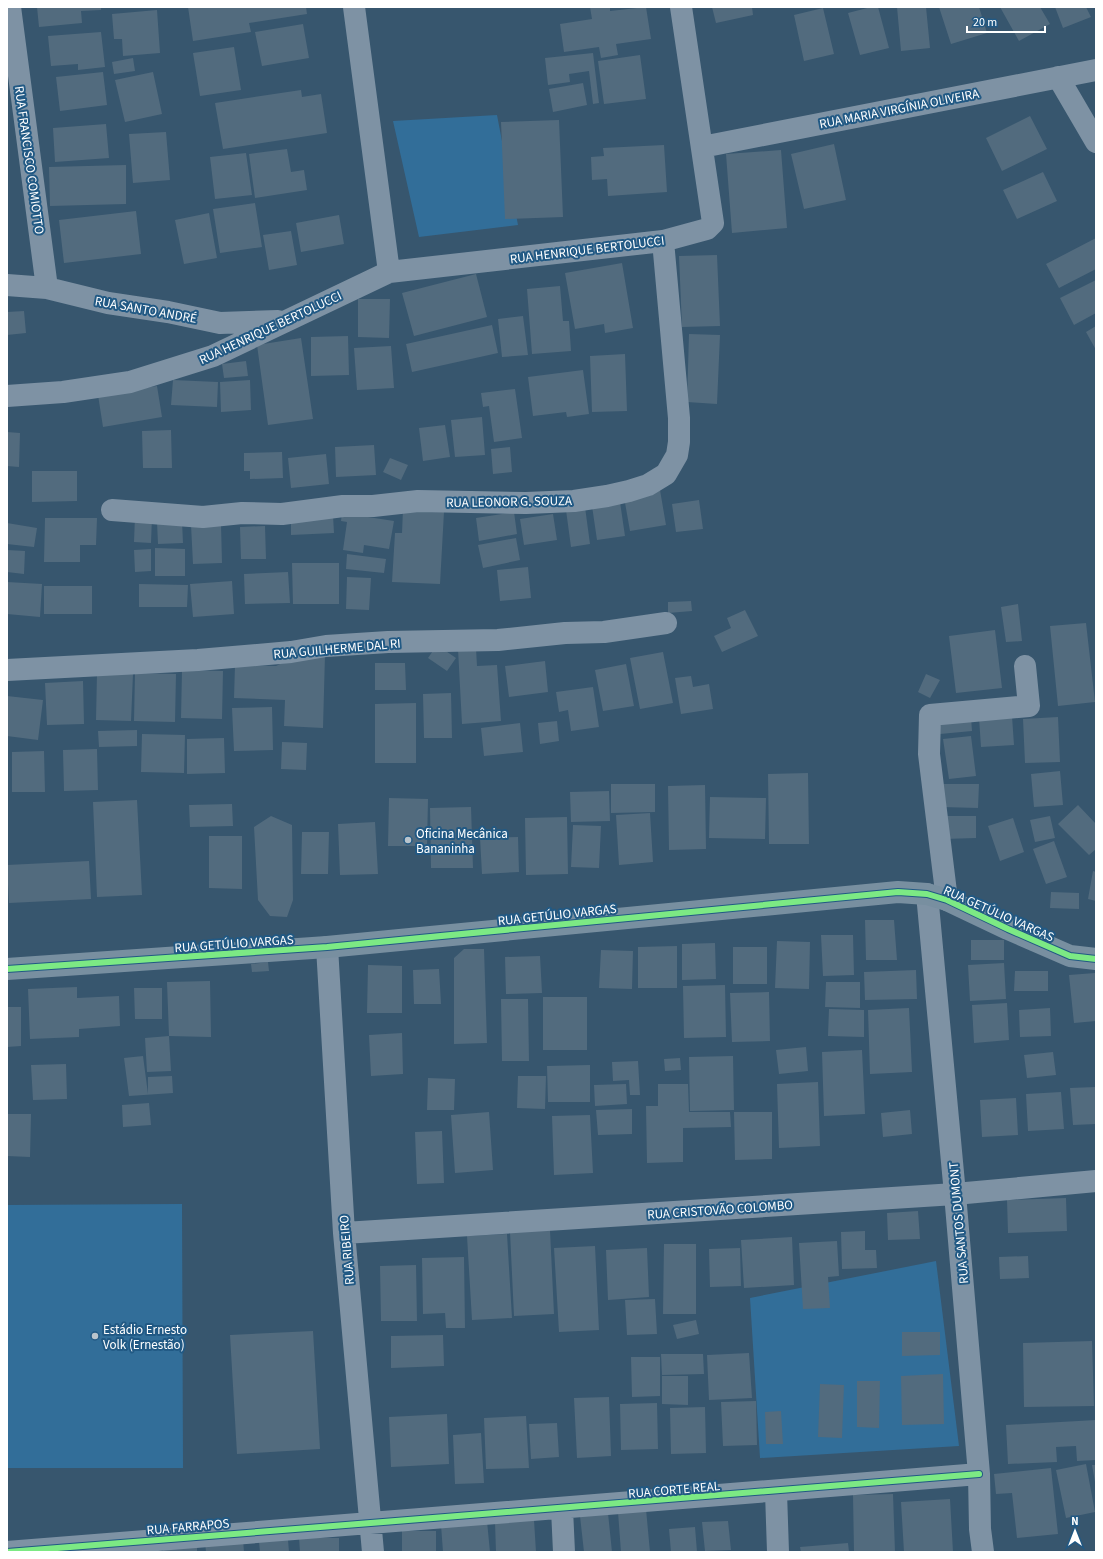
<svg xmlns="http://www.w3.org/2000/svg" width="1103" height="1559" viewBox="0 0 1103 1559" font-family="'Source Sans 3',sans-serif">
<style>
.green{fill:#326e99}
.building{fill:#526b7e}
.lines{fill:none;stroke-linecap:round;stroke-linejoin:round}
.street{stroke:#7e92a4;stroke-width:22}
.secondary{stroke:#788fa0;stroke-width:22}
.cycleway-casing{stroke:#215984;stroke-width:8}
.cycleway{stroke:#7ce984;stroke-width:6}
.poi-dot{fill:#b9c4cc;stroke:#215984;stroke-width:1.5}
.labels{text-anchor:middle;stroke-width:4;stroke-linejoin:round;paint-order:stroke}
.street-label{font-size:13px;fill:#fff;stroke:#215984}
.poi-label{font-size:13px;fill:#fff;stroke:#215984;text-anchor:start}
</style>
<rect width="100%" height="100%" fill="#37566e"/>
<path class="green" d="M497,115L518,225L419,237L393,121Z
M182,1204L183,1468H7V1205Z
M936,1261L959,1446L760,1458L750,1298Z"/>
<path class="building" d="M37,7H101V10L81,11L82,23L39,27Z
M188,7H306L307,14L249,23L251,32L193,41Z
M590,7H610V11L646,7L651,39L616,44L618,55L601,58L599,47L564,52L560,24L592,19Z
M712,7H752L753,15L716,23Z
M871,7H878L889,48L860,55L848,13Z
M897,7H926L930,48L901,51Z
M939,7H979L987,33L951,44Z
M1000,7H1040L1050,24L1019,41Z
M1055,7H1086L1091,17L1063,28Z
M823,8L834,54L804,61L794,15Z
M157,10L160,53L123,56L122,39H114L112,14Z
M303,24L309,58L262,66L255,32Z
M101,32L105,67L78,70V64L51,66L48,36Z
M234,47L241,90L200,96L193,53Z
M593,53L599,103L593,104L589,71L569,74L570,82L548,85L545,58Z
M640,55L646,99L604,104L598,61Z
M133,58L135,71L114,74L112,62Z
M103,72L107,105L60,111L56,77Z
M153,72L162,114L125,122L115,80Z
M583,83L587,105L553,112L549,89Z
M301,90L302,97L321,94L327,133L223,149L215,103Z
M1030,116L1047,149L1002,171L986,138Z
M559,120L563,217L505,219L501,122Z
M106,124L109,158L55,162L53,128Z
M166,132L170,180L133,183L129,134Z
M834,144L846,200L804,209L791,154Z
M664,145L667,192L608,196L607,179L592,180L591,157L604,156L603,148Z
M287,149L291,172L304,170L307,190L255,198L249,154Z
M781,150L787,228L732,233L726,154Z
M246,153L252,195L215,199L210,157Z
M126,165V204L50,206L49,167Z
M1043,172L1057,201L1017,219L1003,190Z
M255,203L262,247L220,253L213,209Z
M136,211L141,254L64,263L59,220Z
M209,213L217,258L184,264L175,220Z
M339,215L344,244L301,252L296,223Z
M291,231L297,265L269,270L263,235Z
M1096,238V269L1059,288L1046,264Z
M717,255L720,326L682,327L679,256Z
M622,263L633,328L605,333L604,324L575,329L565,273Z
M476,274L487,317L414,336L402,293Z
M1096,280V313L1074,325L1060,298Z
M560,286L563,321H569L571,351L532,354L527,289Z
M358,299H390L389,338L358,337Z
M24,311L26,333L7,335V312Z
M523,316L528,355L502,357L498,319Z
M492,325L498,353L412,372L406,344Z
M1096,326V350L1086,332Z
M689,334L720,335L717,404L687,402Z
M348,336L349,375L311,376V337Z
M301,338L313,419L268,425L257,345Z
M391,346L394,388L357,390L354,348Z
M625,354L627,411L592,412L590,356Z
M246,361L248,376L224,378L222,364Z
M583,370L589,414L567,417L566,412L533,416L528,377Z
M173,380L218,382L217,407L171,405Z
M250,380L251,410L221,412L220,382Z
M157,386L162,417L103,427L98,395Z
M515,389L522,438L494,442L489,406L483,407L481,393Z
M482,417L485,455L455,457L451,420Z
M445,425L450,457L423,461L419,428Z
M171,430L172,468H143L142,431Z
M7,432L20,433L19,467L7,466Z
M374,445L376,475L336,477L335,447Z
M510,447L512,472L493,474L491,449Z
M282,452L283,478L250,479V471H244V453Z
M326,454L329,484L291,488L288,458Z
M390,458L408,465L401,480L383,472Z
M32,471H77V501L32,502Z
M660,490L666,525L630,531L624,497Z
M699,500L703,529L676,532L672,504Z
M620,502L625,536L597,540L592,506Z
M585,507L590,544L571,547L566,510Z
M403,509L444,512L440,584L392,582L395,533H402Z
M514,512L517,534L479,541L476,518Z
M342,513L394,521L389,549L364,545L363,553L343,550L347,522L341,521Z
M553,514L557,540L524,545L520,519Z
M333,515L334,533L291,535V517Z
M135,516L152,517L151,543L134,542Z
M45,518H97L96,545H80V562H44Z
M182,521L183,543L158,544L157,522Z
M7,523L37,528L34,547L7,544Z
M221,524L222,563L193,564L191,525Z
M265,526L266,559H241L240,527Z
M516,538L520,560L483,568L478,545Z
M155,548L185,549V576H155Z
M151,549V571L135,572L134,550Z
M7,550L25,551L24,574L7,572Z
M347,554L386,559L384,573L346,569Z
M292,563H339V604H293Z
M528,567L531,598L500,601L497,570Z
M288,572L290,603L245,604L244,574Z
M347,577L371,578L369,610L346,609Z
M232,581L234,614L193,617L190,584Z
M7,582L42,584L40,617L7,614Z
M139,584L188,585L187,607H139Z
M44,586H92V614H44Z
M691,601L692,611L668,613V602Z
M1018,604L1022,641L1006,642L1001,607Z
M745,610L758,636L722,652L714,636L731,628L727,618Z
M1086,623L1095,702L1058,706L1050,626Z
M995,630L1002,688L956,693L949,636Z
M437,645L456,658L447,671L428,658Z
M476,648L477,666L497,665L501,721L462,724L458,649Z
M663,652L673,703L640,709L630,658Z
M325,655L323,728L284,726L285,700L234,698L235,665L276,666L280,664Z
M545,661L548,692L509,697L505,666Z
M375,663H405L406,690H375Z
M626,664L634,706L603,711L595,670Z
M182,670L223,671L222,719L181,718Z
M97,673L133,674L131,721L96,720Z
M135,673L176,674L175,722L134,721Z
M926,674L940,680L930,698L918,692Z
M691,676L693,687L709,684L713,709L681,714L675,678Z
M83,681L84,724L47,725L45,683Z
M593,687L599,727L571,731L568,710L559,712L556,692Z
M451,693L452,738H424L423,694Z
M7,696L43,700L38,740L7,736Z
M416,703V763H375V704Z
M272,707L273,750L234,751L232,708Z
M1012,716L1014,745L981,747L979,718Z
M971,717L972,731L940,734L938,719Z
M1058,717L1060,762L1025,763L1023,719Z
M557,721L559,741L540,744L538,723Z
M520,723L523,752L484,756L481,728Z
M137,730V746L99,747L98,731Z
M142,734L185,735L184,773L141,772Z
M971,736L976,776L949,779L943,739Z
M224,738L225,773L187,774V739Z
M282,742L307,743L306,770L281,769Z
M97,749L98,790L64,791L63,750Z
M44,751L45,792H12V752Z
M1060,771L1063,805L1034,807L1031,774Z
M808,773L809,844H769L768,774Z
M611,784H655V812L611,813Z
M942,784H979L978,808L942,807Z
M705,785L706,849L669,850L668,786Z
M609,791L610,821L571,822L570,792Z
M710,797L766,798L765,839L709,838Z
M389,798L428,799L427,846H388Z
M137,800L142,895L97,897L93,802Z
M232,804L233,826L190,827L189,805Z
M1078,805L1096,824V849L1089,855L1058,824Z
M471,807L473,868H431L430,808Z
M650,813L653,862L619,865L616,815Z
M271,816L292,825L293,900L287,917L270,916L258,900L254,827Z
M944,816H976V838L944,839Z
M1050,816L1055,838L1035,842L1030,820Z
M567,817L568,874L526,875L525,818Z
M1013,818L1024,852L1000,861L988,826Z
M375,822L378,874L340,875L338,824Z
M573,825L601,826L599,868L571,867Z
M302,832H329L328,874H301Z
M209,836H242V889L209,888Z
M518,837L519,872L482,874L480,838Z
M1054,841L1067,877L1046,884L1033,849Z
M89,861L91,899L9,903L7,865Z
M1093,871L1096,872V901L1088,899Z
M1051,892L1079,893V909L1050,908Z
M865,920H894L897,960H866Z
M821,935H853L854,975L823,976Z
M971,940H1004V960H971Z
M777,941L810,942L809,989L775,988Z
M715,943L716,979L682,980V944Z
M677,946V988H638V947Z
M733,947H767V984H733Z
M464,949H484L487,1043L454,1044V958Z
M601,950L633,951L632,989L599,988Z
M540,956L542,993L506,994L505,957Z
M268,962L269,971L252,972L251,964Z
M1004,963L1006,999L970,1001L968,965Z
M368,965L402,966V1013H367Z
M439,969L441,1004H414L413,970Z
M916,970L917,999L865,1000L864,972Z
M1015,971H1048V991H1014Z
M1095,973L1096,1021L1074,1023L1069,975Z
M210,981L211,1037L169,1036L167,982Z
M826,982H860V1008L825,1007Z
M725,985L726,1037L684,1038L683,986Z
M77,987V998L119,996L120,1026L79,1029V1037L30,1039L28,989Z
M134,988H162V1019H135Z
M769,992L770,1041L732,1042L730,993Z
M543,997H587V1050H543Z
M501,999H528L529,1061H502Z
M1007,1003L1009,1040L974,1043L972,1005Z
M7,1007H21V1046L7,1047Z
M909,1008L912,1072L870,1074L868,1010Z
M1050,1008L1051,1036L1020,1037L1019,1010Z
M829,1009L864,1010V1037L828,1036Z
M402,1033L403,1074L371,1076L369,1035Z
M169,1036L171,1071L147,1072L145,1038Z
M806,1047L808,1071L779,1074L776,1050Z
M862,1050L865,1114L824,1116L822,1052Z
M1053,1052L1056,1075L1027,1078L1024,1055Z
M143,1056L148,1094V1077L172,1076L173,1093L129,1096L124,1058Z
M733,1056L734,1110L690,1111L689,1057Z
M680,1058L681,1070L665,1071L664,1059Z
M638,1061L640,1095H630L629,1080L613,1081L612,1062Z
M66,1064L67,1099L33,1100L31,1065Z
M590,1065V1102H548L547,1066Z
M518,1076H546L545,1109L517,1108Z
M428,1078L455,1079L454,1110H427Z
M818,1082L820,1146L779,1148L777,1084Z
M626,1084L627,1104L595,1106L594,1085Z
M658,1084H688L689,1112H730L731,1127L683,1128V1162L647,1163L646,1106H658Z
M1096,1087V1124L1073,1125L1070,1088Z
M1061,1092L1064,1129L1028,1131L1026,1094Z
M1016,1098L1018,1135L982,1137L980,1100Z
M149,1103L151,1125L123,1127L122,1105Z
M632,1109V1134L598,1135L596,1110Z
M910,1110L912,1134L883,1137L881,1113Z
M489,1112L493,1170L455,1173L451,1115Z
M734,1112H772V1159L735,1160Z
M7,1114H31L30,1157L7,1156Z
M590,1115L593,1173L554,1175L552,1116Z
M442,1131L444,1183L417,1184L415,1132Z
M1066,1198L1067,1231L1008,1233L1007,1200Z
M918,1211L920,1239L888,1240L887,1213Z
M550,1230L554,1314L514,1316L510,1232Z
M865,1231V1250H876L877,1268L842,1269L841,1232Z
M507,1234L512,1318L472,1320L467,1236Z
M792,1237L794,1285L744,1288L741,1240Z
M837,1241L839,1276L828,1277L830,1308L803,1309L799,1243Z
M664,1244H696V1314H663Z
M595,1246L599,1330L559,1332L554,1248Z
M647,1248L649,1297L608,1300L606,1250Z
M740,1248L741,1286L710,1287L709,1249Z
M1028,1256L1029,1278L1000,1279L999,1257Z
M464,1257L465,1328H446L445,1313L423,1314L422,1258Z
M416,1265L417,1321H381L380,1266Z
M655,1299L657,1334L627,1335L625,1300Z
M696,1320L699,1334L677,1339L673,1325Z
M313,1331L320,1449L237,1454L230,1335Z
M902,1332H940V1355L902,1356Z
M443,1335L444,1366L391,1368V1336Z
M1092,1341L1094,1406L1024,1407L1023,1343Z
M749,1353L752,1398L709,1400L707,1355Z
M661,1354H703L704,1374L662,1375Z
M631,1357H660V1396L632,1397Z
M943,1374L944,1424L902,1425L901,1376Z
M662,1376H688V1405L662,1404Z
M857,1381H880L879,1428L857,1427Z
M820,1384L844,1385L842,1438L818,1437Z
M609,1397L611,1456L577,1458L574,1398Z
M756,1401L757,1445L723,1446L721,1402Z
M657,1403L658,1449L621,1450L620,1404Z
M705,1407L706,1453L671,1454L670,1408Z
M781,1411L783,1444H766L765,1412Z
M447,1414L449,1464L391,1467L389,1417Z
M526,1416L529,1468L486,1469L484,1418Z
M1096,1420V1460L1077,1461L1076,1446L1056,1447L1057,1462L1008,1464L1006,1425Z
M557,1423L559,1457L531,1459L529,1424Z
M481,1433L484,1483L455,1484L453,1435Z
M1086,1464L1095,1512L1066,1518L1056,1470Z
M1092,1465H1096V1482H1095Z
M1051,1468L1058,1534L1017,1538L1012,1493L996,1494L994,1474Z
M893,1494L895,1552H854L853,1495Z
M950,1499L953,1552H904L901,1502Z
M646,1509L650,1552H621L618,1512Z
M608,1513L612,1552H584L580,1516Z
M534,1520L536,1552H496L495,1522Z
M487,1521L490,1552H443L441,1525Z
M728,1521L731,1550L705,1551L702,1522Z
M695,1527L697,1552H671L669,1529Z
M402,1531H436V1552H402Z
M299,1538H339V1552H300Z
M243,1539L244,1552H206L205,1542Z
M288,1540L289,1552H260L259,1542Z
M848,1543L849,1552H801L800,1547Z
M197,1545V1552H163V1546Z"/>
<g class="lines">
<path class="street" d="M10,7L47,288
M354,7L389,272
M1058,77L1096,142
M702,147L1096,70
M7,285L47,288L108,303L168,312L220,323L278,321
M7,396L63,392L130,382L213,356L389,272L663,241L707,229L713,223L681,7
M112,510L203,517L242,513L282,514L343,506H373L418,501L526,503L574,501L607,496L629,491L648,485L666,474L677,455L679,442V418L663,241
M7,670L198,660L291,652L326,646L388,642L498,640L565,633L604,632L666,623
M927,894L955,1194L979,1474L980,1529L983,1552
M947,900L929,754L930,715L1029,706L1025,666
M327,947L344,1233L373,1552
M344,1233L955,1194L1096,1181
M776,1492L778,1552
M562,1509L564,1552
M7,1552C331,1525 655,1502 979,1474"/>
<path class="secondary" d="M7,969L327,947L898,892L927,894L947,900L1008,929L1070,956L1096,959"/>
<defs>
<path id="cycleway" d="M7,969L327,947L898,892L927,894L947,900L1008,929L1070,956L1096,959
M7,1552C331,1525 655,1502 979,1474"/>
</defs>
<use href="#cycleway" class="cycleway-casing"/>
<use href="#cycleway" class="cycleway"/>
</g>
<g class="poi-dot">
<circle cx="408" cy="840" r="4"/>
<circle cx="95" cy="1336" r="4"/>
</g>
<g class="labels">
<g class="street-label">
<text transform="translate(899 108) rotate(-11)" y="5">RUA MARIA VIRGÍNIA OLIVEIRA</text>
<text transform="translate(30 160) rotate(82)" y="5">RUA FRANCISCO COMIOTTO</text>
<text transform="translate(587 249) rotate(-7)" y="5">RUA HENRIQUE BERTOLUCCI</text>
<text transform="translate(146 309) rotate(10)" y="5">RUA SANTO ANDRÉ</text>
<text transform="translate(270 327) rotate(-25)" y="5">RUA HENRIQUE BERTOLUCCI</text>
<text transform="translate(509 501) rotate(-1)" y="5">RUA LEONOR G. SOUZA</text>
<text transform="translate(337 648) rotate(-5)" y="5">RUA GUILHERME DAL RI</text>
<text transform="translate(999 913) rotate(24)" y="5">RUA GETÚLIO VARGAS</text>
<text transform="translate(557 914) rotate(-6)" y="5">RUA GETÚLIO VARGAS</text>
<text transform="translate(234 943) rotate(-4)" y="5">RUA GETÚLIO VARGAS</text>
<text transform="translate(720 1209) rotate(-4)" y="5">RUA CRISTOVÃO COLOMBO</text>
<text transform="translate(958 1223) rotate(-95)" y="5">RUA SANTOS DUMONT</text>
<text transform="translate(346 1250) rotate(-95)" y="5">RUA RIBEIRO</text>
<text transform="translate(674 1489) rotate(-5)" y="5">RUA CORTE REAL</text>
<text transform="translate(188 1526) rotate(-5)" y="5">RUA FARRAPOS</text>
</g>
<g class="poi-label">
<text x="416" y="838">Oficina Mecânica<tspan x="416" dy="15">Bananinha</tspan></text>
<text x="103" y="1334">Estádio Ernesto<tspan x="103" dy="15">Volk (Ernestão)</tspan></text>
</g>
</g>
<rect width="1103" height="1559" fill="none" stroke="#ffffff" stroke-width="16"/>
<g transform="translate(1075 1531)" stroke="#215984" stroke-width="3" paint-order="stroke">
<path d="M0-3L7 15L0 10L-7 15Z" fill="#ffffff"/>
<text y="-6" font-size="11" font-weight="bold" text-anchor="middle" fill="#ffffff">N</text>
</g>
<path d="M967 26v6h78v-6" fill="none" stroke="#ffffff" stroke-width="2"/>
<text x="973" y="26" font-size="12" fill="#ffffff" stroke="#215984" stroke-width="3" paint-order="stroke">20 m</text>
</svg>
